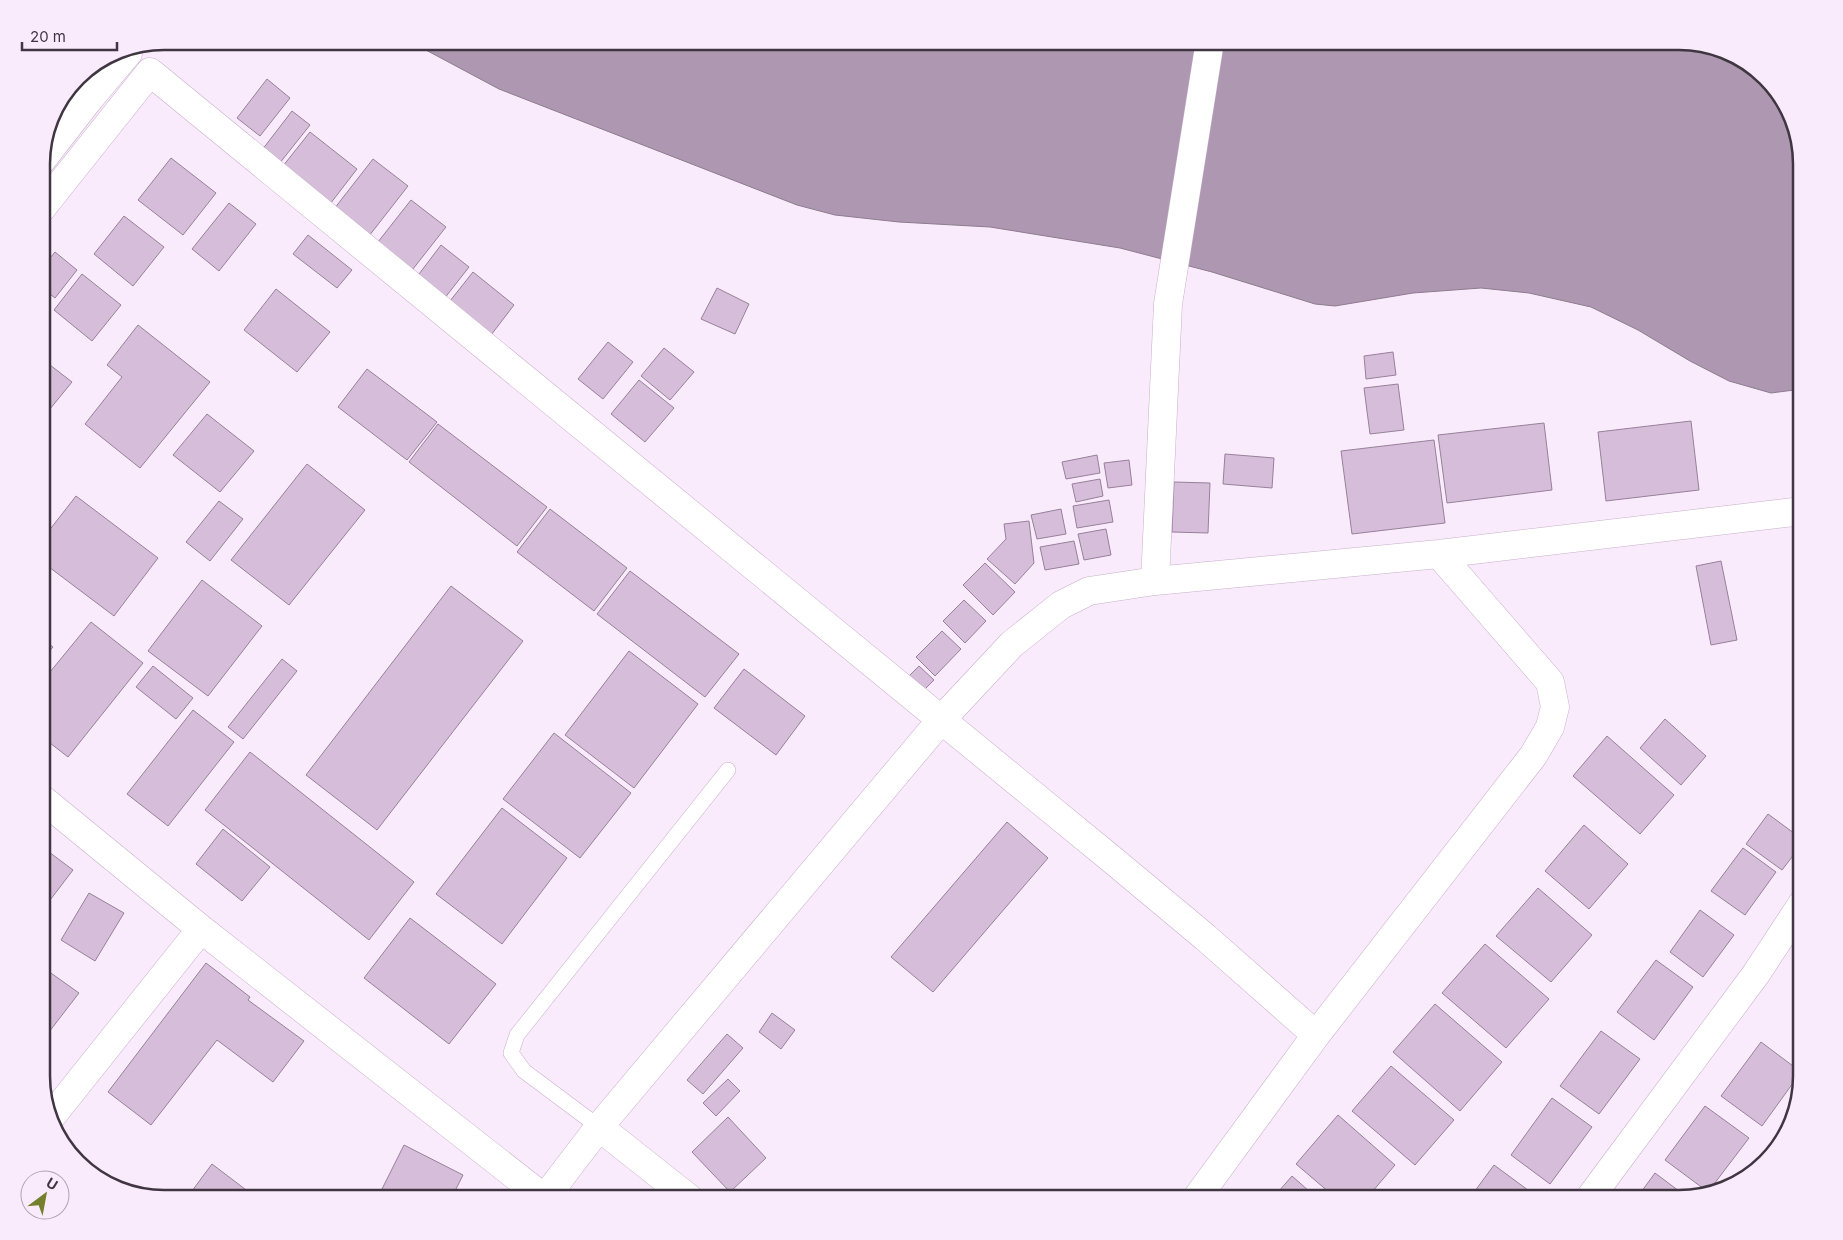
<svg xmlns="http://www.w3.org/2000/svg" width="1843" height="1240" viewBox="0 0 1843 1240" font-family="Inter,sans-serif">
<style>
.water{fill:#ae98b1;stroke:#8d7b8f}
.building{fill:#d6beda;stroke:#97809a}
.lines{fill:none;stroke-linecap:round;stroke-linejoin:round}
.service-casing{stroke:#c7afcb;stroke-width:16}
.minor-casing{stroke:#c7afcb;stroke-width:29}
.service{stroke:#fff;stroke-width:15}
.minor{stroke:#fff;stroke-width:28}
.rim{fill:none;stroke:#403641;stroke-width:2.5}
</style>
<rect width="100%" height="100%" fill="#faebfc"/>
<path class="water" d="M409,41H1679L1747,62L1789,109L1802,164V389L1771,393L1729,381L1690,361L1638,330L1591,307L1529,293L1481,288L1413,293L1335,306L1315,304L1212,272L1120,248L990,227L899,222L835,215L797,205L499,89Z"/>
<path class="building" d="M267,79L290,98L260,136L237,118Z
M292,111L310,125L279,164L262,150Z
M310,132L357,169L327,208L279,171Z
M171,158L216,193L183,235L138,200Z
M373,159L408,186L369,236L334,209Z
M411,200L446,227L409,274L374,247Z
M229,203L256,224L219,271L192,249Z
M124,216L164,247L133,286L94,254Z
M308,235L352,270L337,288L293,254Z
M441,245L469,267L444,299L416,278Z
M55,252L77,270L55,298L41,287V269Z
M473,272L514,305L488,339L446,306Z
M82,274L121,305L92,341L54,310Z
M717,288L749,304L735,334L701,319Z
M276,289L330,332L297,372L244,330Z
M138,325L210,382L140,468L85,424L122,377L107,365Z
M608,342L633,362L603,399L578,379Z
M664,348L694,372L670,400L641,376Z
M1393,352L1396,375L1366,379L1364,356Z
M41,358L72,382L41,420Z
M367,369L437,422L407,460L338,407Z
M639,380L674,408L645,442L611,414Z
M1398,384L1404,430L1370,434L1364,388Z
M207,414L254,451L220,492L173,455Z
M1691,421L1699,490L1606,501L1598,432Z
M1544,423L1552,490L1447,503L1438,435Z
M438,424L547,507L517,546L409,462Z
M1434,440L1445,523L1352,534L1341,451Z
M1225,454L1274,458L1272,488L1223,484Z
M1097,455L1100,473L1066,479L1062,462Z
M1129,460L1132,485L1108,488L1104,463Z
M307,464L365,510L289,605L231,560Z
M1100,479L1103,496L1076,502L1072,484Z
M1174,482L1210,483L1208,533L1172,532Z
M76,496L158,558L114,616L41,561V541Z
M1109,500L1113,522L1077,528L1073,506Z
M219,501L243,519L210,561L186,542Z
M550,509L627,568L594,611L517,552Z
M1061,509L1066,534L1037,539L1031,515Z
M1029,521L1034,563L1015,584L987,559L1006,539L1004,524Z
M1106,529L1111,555L1084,560L1078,534Z
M1074,541L1079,564L1045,570L1040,547Z
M1721,561L1737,640L1711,645L1696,566Z
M985,563L1015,592L993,615L963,585Z
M630,571L739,654L705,697L597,614Z
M202,580L262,626L208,696L148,651Z
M451,586L523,641L377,830L306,775Z
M964,600L986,621L965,643L943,621Z
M91,622L143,663L68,757L41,736V683Z
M942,631L961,649L935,676L916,657Z
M41,638L53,647L41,661Z
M629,651L698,704L634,788L565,735Z
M282,659L297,671L243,739L228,727Z
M153,666L193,698L176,719L136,687Z
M919,666L934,680L920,694L905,680Z
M744,669L805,716L776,755L714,708Z
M193,710L234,742L168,826L127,794Z
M1665,719L1706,756L1681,785L1640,748Z
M554,733L631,793L580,858L503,799Z
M1607,736L1674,795L1640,834L1573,776Z
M250,752L414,882L369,940L205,810Z
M502,808L567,858L502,944L436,894Z
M1768,814L1802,839V844L1782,870L1746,844Z
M1007,822L1048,858L933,992L891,957Z
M1584,825L1628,864L1589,909L1545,871Z
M223,829L270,867L242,901L196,864Z
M41,846L73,870L44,908L41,906Z
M1743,848L1776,872L1745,915L1711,891Z
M1538,888L1592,935L1551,982L1496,936Z
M89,893L124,913L95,961L61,940Z
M1700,910L1734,935L1703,977L1670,952Z
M410,918L496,984L449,1044L364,978Z
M1485,944L1549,999L1506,1048L1442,993Z
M1656,960L1693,987L1654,1040L1617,1012Z
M206,963L250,997L248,1000L304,1041L273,1082L217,1040L151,1125L108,1092Z
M41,966L79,993L49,1032L41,1026Z
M1802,986V1004L1793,998Z
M1435,1004L1502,1062L1460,1111L1393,1052Z
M772,1013L795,1030L781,1049L759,1032Z
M1601,1031L1640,1059L1599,1114L1560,1086Z
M727,1034L743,1048L703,1094L687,1080Z
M1761,1042L1801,1072L1762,1126L1721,1096Z
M1391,1066L1454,1120L1415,1165L1352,1111Z
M728,1079L740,1091L716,1116L703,1103Z
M1552,1098L1592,1127L1550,1184L1511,1155Z
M1705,1106L1749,1138L1708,1192L1665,1160Z
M1338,1115L1395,1165L1366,1199H1337L1296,1164Z
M728,1117L766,1158L730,1192L692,1152Z
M404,1145L463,1175L451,1199H401L382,1189Z
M212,1164L258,1199H186Z
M1494,1165L1536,1196L1534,1199H1469Z
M1655,1173L1687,1197L1679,1199H1636Z
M1292,1176L1318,1199H1272Z"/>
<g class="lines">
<defs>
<path id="service" d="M599,1127L524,1071L511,1053L517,1035L728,770"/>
<path id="minor" d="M41,161L90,98L128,53
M41,209L150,72L1109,857L1205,937L1316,1035
M1155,581L1168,304L1210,41
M41,798L201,929L544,1198
M51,1117L201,929
M599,1127L690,1199
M544,1199L599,1127L941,720L1012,644L1061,605L1089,591L1155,581L1439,554L1802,511
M1196,1199L1316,1035L1533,756L1550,727L1555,707L1550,682L1439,554
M1589,1199L1756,974L1802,904"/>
</defs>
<use href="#service" class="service-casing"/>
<use href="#minor" class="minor-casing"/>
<use href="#service" class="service"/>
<use href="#minor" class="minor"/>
</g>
<path d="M0 0H1843V1240H0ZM164 50H1679A114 114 0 0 1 1793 164V1076A114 114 0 0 1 1679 1190H164A114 114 0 0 1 50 1076V164A114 114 0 0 1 164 50Z" fill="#faebfc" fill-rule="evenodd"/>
<path class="rim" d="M164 50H1679A114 114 0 0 1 1793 164V1076A114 114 0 0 1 1679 1190H164A114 114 0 0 1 50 1076V164A114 114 0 0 1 164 50Z"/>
<g transform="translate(45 1195) rotate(32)"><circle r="24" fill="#faebfc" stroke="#b0a3b1"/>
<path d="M0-4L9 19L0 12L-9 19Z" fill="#74802d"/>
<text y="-8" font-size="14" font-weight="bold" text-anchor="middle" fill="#403641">U</text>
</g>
<path d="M22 42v8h95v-8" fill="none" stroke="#403641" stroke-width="2.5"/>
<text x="30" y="42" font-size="15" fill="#403641" stroke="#faebfc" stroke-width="4" paint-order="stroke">20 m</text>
</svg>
